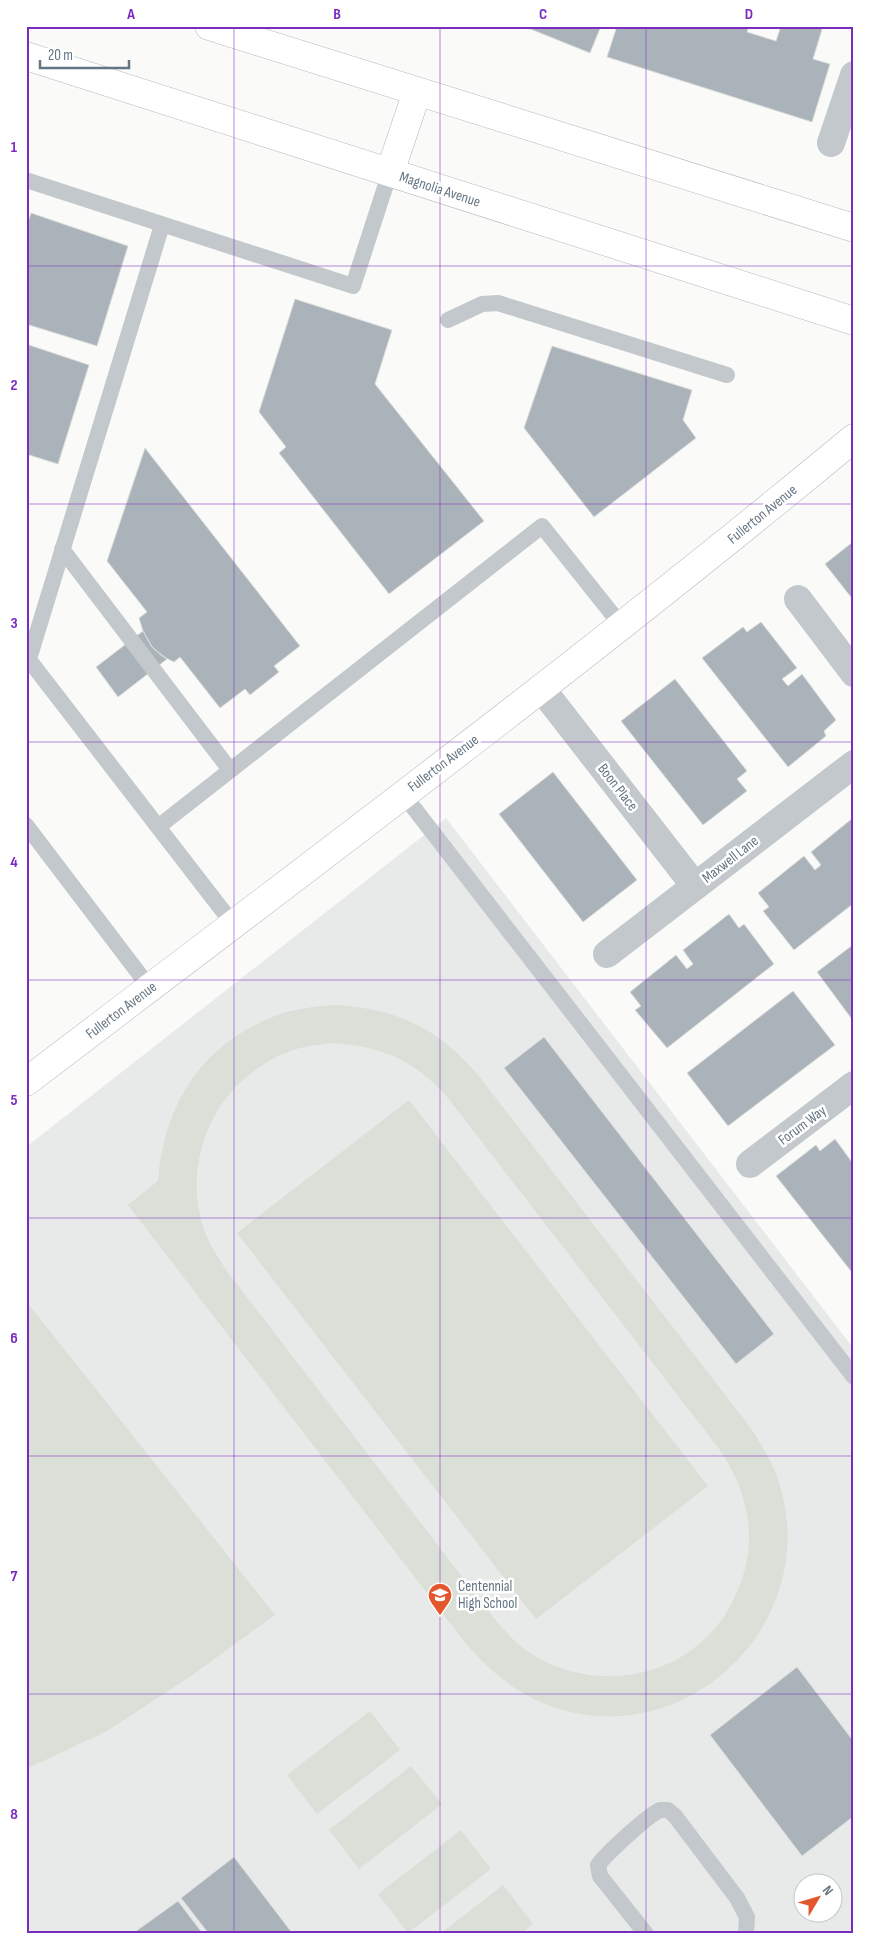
<svg xmlns="http://www.w3.org/2000/svg" width="880" height="1960" viewBox="0 0 880 1960" font-family="'Sofia Sans Condensed',sans-serif">
<style>
.built{fill:#e8e9e9;fill-rule:evenodd}
.green{fill:#dadfd7;fill-rule:evenodd}
.building{fill:#aab3b9;stroke:#dcdcda}
.lines{fill:none;stroke-linecap:round;stroke-linejoin:round}
.secondary-casing{stroke:#b3babf;stroke-width:29}
.primary-casing{stroke:#b5babe;stroke-width:29}
.service{stroke:#c3c8cc;stroke-width:16}
.minor{stroke:#c3c8cc;stroke-width:28}
.secondary{stroke:#fff;stroke-width:28}
.primary{stroke:#fff;stroke-width:28}
.grid{fill:none;stroke:#7b2cbf;stroke-width:1;stroke-opacity:0.55}
.labels{text-anchor:middle;stroke-width:5;stroke-linejoin:round;paint-order:stroke}
.street-label{font-size:15px;fill:#657683;stroke:#fff}
.poi-label{font-size:15px;fill:#657683;stroke:#fff;text-anchor:start}
.neatline{fill:none;stroke:#7b2cbf;stroke-width:2}
.grid-label{font-size:16px;text-anchor:middle;font-weight:bold;fill:#7b2cbf}
</style>
<rect width="100%" height="100%" fill="#fafaf8"/>
<path class="built" d="M446,818L854,1349V1934H26V1147ZM802,1882H832V1912H802Z"/>
<path class="green" d="M331,1005C396,1008 435,1026 478,1075L750,1427C760,1443 771,1459 777,1477C830,1625 674,1768 532,1698C506,1685 486,1666 467,1645L128,1205L158,1181C164,1104 201,1045 275,1016C293,1009 312,1007 331,1005ZM333,1043C382,1046 416,1061 448,1098L720,1450C736,1475 748,1501 749,1532C750,1550 746,1570 739,1587C707,1673 605,1701 530,1653C517,1645 507,1633 497,1622L226,1270C218,1257 209,1244 204,1230C180,1158 217,1079 288,1052C302,1046 318,1045 333,1043Z
M409,1100L708,1486L536,1619L237,1233Z
M26,1301L275,1615L188,1678L107,1731L26,1769Z
M370,1711L400,1750L317,1814L287,1775Z
M411,1766L442,1804L359,1869L329,1830Z
M461,1830L491,1869L408,1933L378,1894Z
M503,1885L533,1924L520,1934H440Z"/>
<path class="building" d="M523,26H601L590,53Z
M617,26H749L747,32L776,41L781,26H823L813,59L830,64L812,122L607,57Z
M31,213L128,246L97,346L26,324V228Z
M295,299L392,330L375,384L484,521L389,594L279,453L286,447L259,412Z
M26,344L89,365L58,464L26,454Z
M552,346L692,390L683,420L696,438L594,517L524,428Z
M145,448L300,646L274,666L279,672L250,695L245,689L220,708L180,657L174,662L162,656L152,647L143,631L139,618L147,612L107,561Z
M854,541V601L825,564Z
M761,622L797,668L782,679L788,686L802,674L836,720L824,731L826,736L788,767L702,658L743,627L747,632Z
M143,631L152,647L167,659L118,697L96,667Z
M675,679L747,771L737,779L747,791L703,825L621,721Z
M553,772L637,880L583,922L499,814Z
M854,817V903L794,950L763,911L769,907L758,893L804,856L815,870L821,865L811,852Z
M729,914L739,928L744,924L774,964L667,1048L635,1010L641,1006L630,992L676,955L687,969L693,964L683,950Z
M854,944V1022L817,972Z
M793,991L835,1045L728,1126L687,1073Z
M544,1037L774,1334L736,1364L504,1068Z
M835,1139L854,1165V1275L776,1176L816,1145L820,1151Z
M797,1667L854,1742V1816L802,1856L710,1735Z
M234,1857L293,1934H209L181,1898Z
M178,1901L203,1934H132Z"/>
<g class="lines">
<defs>
<path id="secondary" d="M26,1082C304,870 585,661 854,438"/>
<path id="primary" d="M209,26L854,228
M26,56L854,321
M390,172L417,92"/>
</defs>
<use href="#secondary" class="secondary-casing"/>
<use href="#primary" class="primary-casing"/>
<path class="service" d="M26,180L353,286L390,172
M448,320L482,304L498,303L727,375
M62,549L230,770
M26,656L233,924
M29,659L162,225
M403,794L854,1377
M26,825L150,988
M158,827L542,526L621,625
M646,1934L600,1876L598,1865C607,1853 647,1816 660,1810C661,1810 667,1810 668,1810L675,1816L737,1898L747,1917L746,1934"/>
<path class="minor" d="M831,143L854,75
M798,599L854,673
M541,688L695,886
M607,954L854,764
M750,1164L854,1085"/>
<use href="#secondary" class="secondary"/>
<use href="#primary" class="primary"/>
</g>
<path class="grid" d="M234,26V1934M440,26V1934M646,26V1934M26,266H854M26,504H854M26,742H854M26,980H854M26,1218H854M26,1456H854M26,1694H854"/>
<defs>
<symbol id="school-pin" viewBox="-11 -11 22 30"><path d="M0 17L-7.5 6A9.5 9.5 0 1 1 7.5 6Z" fill="#e4572e" stroke="#fff"/><path d="M0-5L7-2L0 1L-7-2ZM-4 1L0 2.5L4 1V4Q0 6-4 4Z" fill="#fff"/></symbol>
</defs>
<g fill-rule="evenodd">
<use href="#school-pin" x="426" y="1581" width="28" height="38"/>
</g>
<g class="labels">
<g class="street-label">
<text transform="translate(440 189) rotate(18)" y="5">Magnolia Avenue</text>
<text transform="translate(762 514) rotate(-39)" y="5">Fullerton Avenue</text>
<text transform="translate(443 763) rotate(-37)" y="5">Fullerton Avenue</text>
<text transform="translate(618 787) rotate(52)" y="5">Boon Place</text>
<text transform="translate(730 859) rotate(-38)" y="5">Maxwell Lane</text>
<text transform="translate(121 1010) rotate(-37)" y="5">Fullerton Avenue</text>
<text transform="translate(802 1125) rotate(-37)" y="5">Forum Way</text>
</g>
<g class="poi-label">
<text x="458" y="1591">Centennial<tspan x="458" dy="17">High School</tspan></text>
</g>
</g>
<rect width="880" height="1960" fill="none" stroke="#ffffff" stroke-width="55"/>
<g transform="translate(818 1898) rotate(52)"><circle r="24" fill="#ffffff" stroke="#c1c8cd"/>
<path d="M0-4L9 19L0 12L-9 19Z" fill="#e4572e"/>
<text y="-8" font-size="14" font-weight="bold" text-anchor="middle" fill="#657683">N</text>
</g>
<path d="M40 60v8h89v-8" fill="none" stroke="#657683" stroke-width="2.5"/>
<text x="48" y="60" font-size="15" fill="#657683" stroke="#ffffff" stroke-width="4" paint-order="stroke">20 m</text>
<rect x="28" y="28" width="824" height="1904" class="neatline"/>
<g class="grid-label">
<text x="131" y="19">A</text>
<text x="337" y="19">B</text>
<text x="543" y="19">C</text>
<text x="749" y="19">D</text>
<text x="14" y="152">1</text>
<text x="14" y="390">2</text>
<text x="14" y="628">3</text>
<text x="14" y="867">4</text>
<text x="14" y="1105">5</text>
<text x="14" y="1343">6</text>
<text x="14" y="1581">7</text>
<text x="14" y="1819">8</text>
</g>
</svg>
